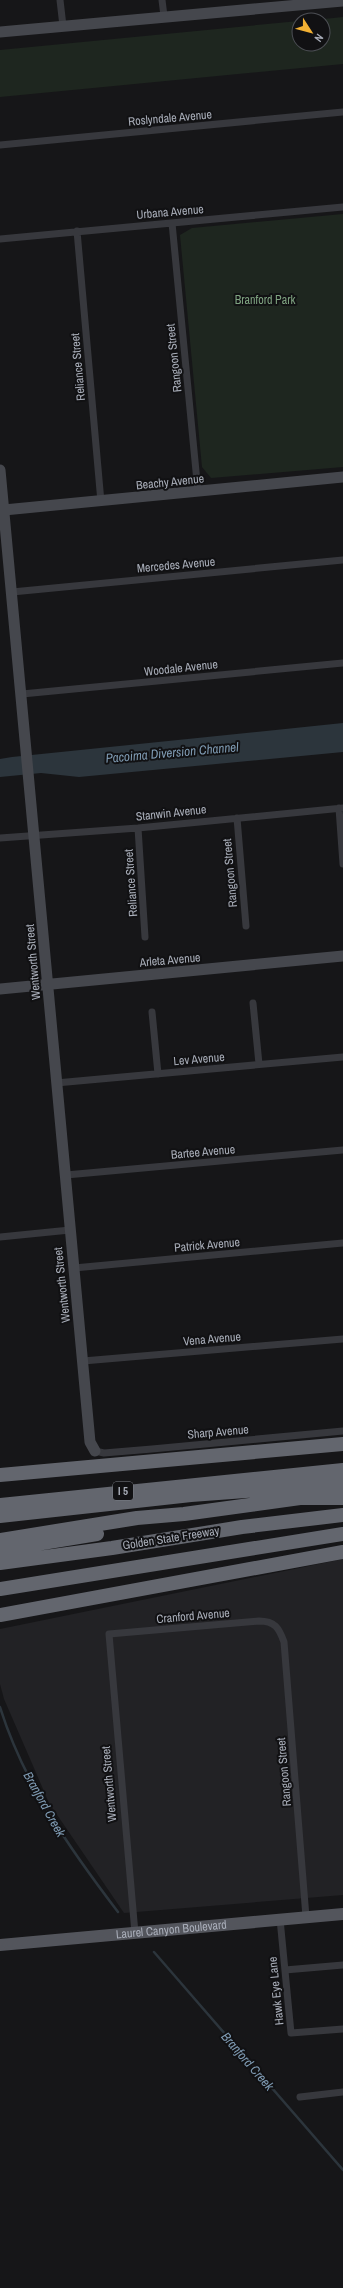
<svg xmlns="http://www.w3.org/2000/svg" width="343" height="2288" viewBox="0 0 343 2288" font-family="'Archivo Narrow',sans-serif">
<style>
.built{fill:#222225}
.green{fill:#1e261f}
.water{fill:#2c353c}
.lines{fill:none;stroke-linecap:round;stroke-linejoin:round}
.stream{stroke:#2c353c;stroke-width:2.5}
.street{stroke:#37383d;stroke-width:7}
.secondary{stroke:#45474d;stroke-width:11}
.primary{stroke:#53555c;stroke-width:12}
.highway{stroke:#63666e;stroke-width:14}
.labels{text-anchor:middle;stroke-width:4;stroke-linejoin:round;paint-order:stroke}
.shield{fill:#111113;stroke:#7b7e86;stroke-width:1}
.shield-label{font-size:11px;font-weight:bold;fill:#a8adb8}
.street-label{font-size:12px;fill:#a8adb8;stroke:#111113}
.park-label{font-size:12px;fill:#7fa381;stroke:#111113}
.water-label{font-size:13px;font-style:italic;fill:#7f9bb3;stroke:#111113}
</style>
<rect width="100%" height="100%" fill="#161618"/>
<path class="built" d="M343,1559V1895L124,1913L49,1803L34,1768L4,1699L0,1684V1629Z"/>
<path class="green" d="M343,17V64L0,97V50L299,21V44H323V20H314Z
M343,214V467L211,478L202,467L180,235L192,228Z"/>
<path class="water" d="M343,723V752L79,777L41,773L0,777V759L12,757Z"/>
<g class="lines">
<path class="stream" d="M0,1707C24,1784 70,1849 118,1912
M154,1952L343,2170"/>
<path class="street" d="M60,0L63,26
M162,0L164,16
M0,145L343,112
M172,223L198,492
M77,231L101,502
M0,239L343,207
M12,592L343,560
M22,694L343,663
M339,808L343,864
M237,818L246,926
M138,828L145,937
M0,838L138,828L343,808
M253,1003L259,1064
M152,1012L158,1074
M56,1083L343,1057
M66,1175L343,1150
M0,1237L70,1230
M74,1268L343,1243
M83,1361L343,1339
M95,1451L104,1453L152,1449L343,1431
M280,1919L291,2033L343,2029
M135,1933L109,1634L259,1621C275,1621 279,1628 284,1642L306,1917
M285,1970L343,1965
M300,2097L343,2092"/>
<path class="secondary" d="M0,32L343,1
M0,470L90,1442L95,1451
M4,510L343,477
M0,989L343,956"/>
<path class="primary" id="s1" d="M0,1945L343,1914"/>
<path class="highway" d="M0,1475L343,1444
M0,1505L343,1470
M0,1516L191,1495L343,1484
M0,1540L137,1518L184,1514L300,1498H343
M0,1550L97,1534
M0,1563L112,1548L242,1527L343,1515
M0,1589L343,1534
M0,1615L343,1552"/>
</g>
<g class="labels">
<rect class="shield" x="113" y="1482" width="20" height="18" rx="3"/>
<g class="shield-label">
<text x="123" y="1495">I 5</text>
</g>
<g class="street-label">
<text transform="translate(170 118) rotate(-5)" y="4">Roslyndale Avenue</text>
<text transform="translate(170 212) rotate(-5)" y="4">Urbana Avenue</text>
<text transform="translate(174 358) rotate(-96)" y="4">Rangoon Street</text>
<text transform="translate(78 367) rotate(-95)" y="4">Reliance Street</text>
<text transform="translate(170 482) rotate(-6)" y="4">Beachy Avenue</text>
<text transform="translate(176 565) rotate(-5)" y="4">Mercedes Avenue</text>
<text transform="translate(181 668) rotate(-6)" y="4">Woodale Avenue</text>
<text transform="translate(171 813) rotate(-6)" y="4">Stanwin Avenue</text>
<text transform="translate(230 873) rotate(-95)" y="4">Rangoon Street</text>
<text transform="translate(131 883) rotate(-94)" y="4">Reliance Street</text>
<text transform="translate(170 960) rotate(-5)" y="4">Arleta Avenue</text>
<text transform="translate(33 962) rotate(-95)" y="4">Wentworth Street</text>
<text transform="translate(199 1059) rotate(-5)" y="4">Lev Avenue</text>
<text transform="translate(203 1152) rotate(-5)" y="4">Bartee Avenue</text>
<text transform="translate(207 1245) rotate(-5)" y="4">Patrick Avenue</text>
<text transform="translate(62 1285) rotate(-96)" y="4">Wentworth Street</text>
<text transform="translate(212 1339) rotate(-5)" y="4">Vena Avenue</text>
<text transform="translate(218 1432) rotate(-5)" y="4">Sharp Avenue</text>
<text transform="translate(171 1538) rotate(-9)" y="4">Golden State Freeway</text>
<text transform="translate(193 1616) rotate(-5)" y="4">Cranford Avenue</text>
<text transform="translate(284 1772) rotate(-95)" y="4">Rangoon Street</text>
<text transform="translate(109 1784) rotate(-95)" y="4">Wentworth Street</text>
<text dy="4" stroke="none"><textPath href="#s1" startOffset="172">Laurel Canyon Boulevard</textPath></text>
<text transform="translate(276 1991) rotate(-96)" y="4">Hawk Eye Lane</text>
</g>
<g class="park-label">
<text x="265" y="304">Branford Park</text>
</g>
<g class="water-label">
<text transform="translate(172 752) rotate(-5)" y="5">Pacoima Diversion Channel</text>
<text transform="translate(45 1804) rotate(61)" y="5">Branford Creek</text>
<text transform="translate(248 2061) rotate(49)" y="5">Branford Creek</text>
</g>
</g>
<g transform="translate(311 32) rotate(126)"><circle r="19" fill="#111113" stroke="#4d4f55"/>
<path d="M0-3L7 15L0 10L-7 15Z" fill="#f2b134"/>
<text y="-6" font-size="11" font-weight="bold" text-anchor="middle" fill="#a8adb8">N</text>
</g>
</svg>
